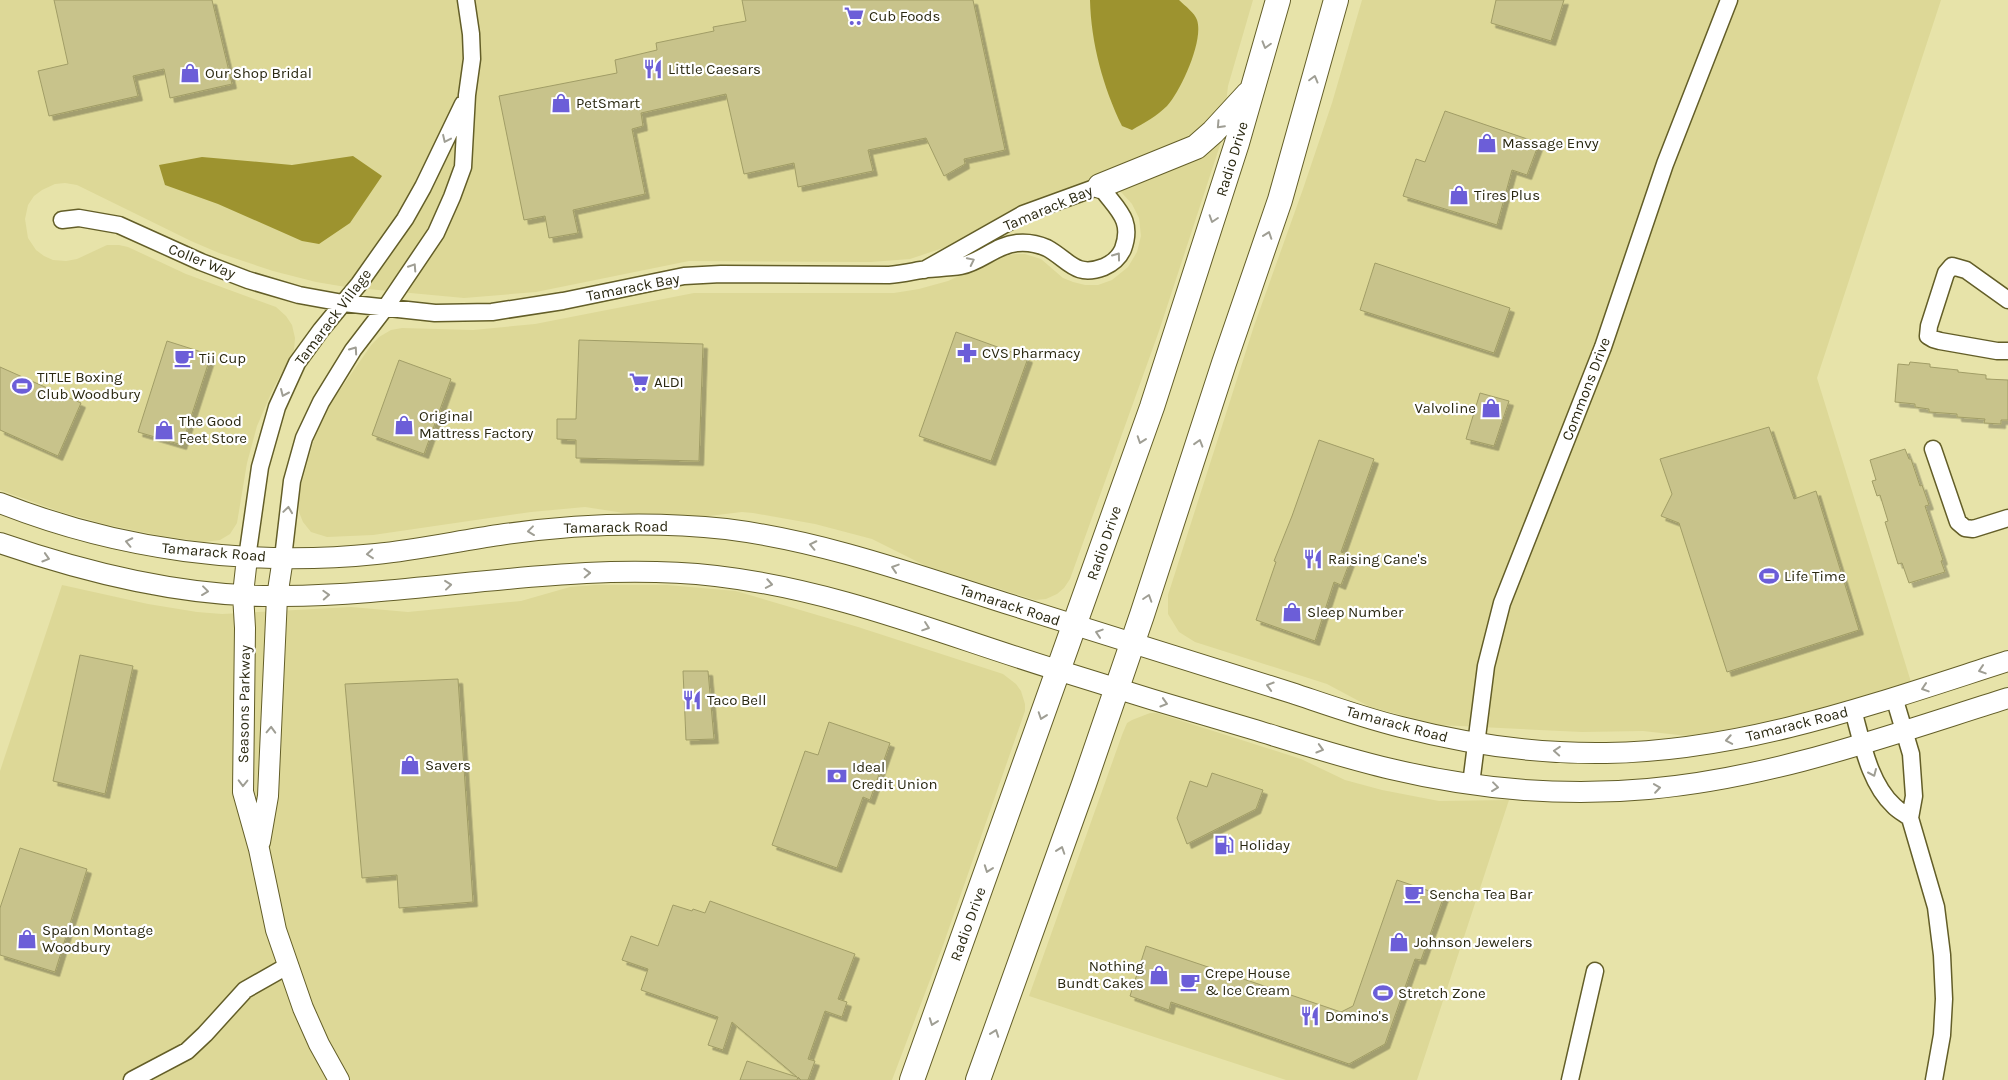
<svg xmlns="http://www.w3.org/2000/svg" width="2008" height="1080" viewBox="0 0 2008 1080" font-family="Karla,sans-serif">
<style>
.built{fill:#ddd897}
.water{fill:#9d932f}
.building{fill:#c8c38b;stroke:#a19d66;filter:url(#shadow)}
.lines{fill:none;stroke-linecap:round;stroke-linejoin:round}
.minor-casing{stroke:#635e28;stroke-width:19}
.tertiary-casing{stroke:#635e28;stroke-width:22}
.secondary-casing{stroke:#635e28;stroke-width:26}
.minor{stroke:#fff;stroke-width:16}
.tertiary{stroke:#fff;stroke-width:20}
.secondary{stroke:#fff;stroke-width:24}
.oneway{stroke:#9f9e94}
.labels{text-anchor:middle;stroke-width:4.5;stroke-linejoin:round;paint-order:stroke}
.poi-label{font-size:15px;fill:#2a2811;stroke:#fff;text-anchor:start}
.street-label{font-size:15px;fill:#2a2811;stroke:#fff}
</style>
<defs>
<filter id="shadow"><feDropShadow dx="4.5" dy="4.5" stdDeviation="0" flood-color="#0004"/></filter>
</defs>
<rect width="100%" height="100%" fill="#e7e3a9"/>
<path class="built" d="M0,0H1253L1228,86L1222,139L1159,331L1070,579L1064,588L1057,594L1046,599L1035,600L926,566L872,539L815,524L753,513L742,512L700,517L637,515L585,507L531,512L373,535L327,537L311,532L303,522L299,512V492L315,436L330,404L372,344L379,337L391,330L402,328L473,330L535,324L694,293H894L919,289L948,281L1000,257L1015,254H1025L1041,259L1063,278L1073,282L1085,285H1098L1112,280L1128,267L1137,252L1141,236L1139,218L1132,204L1122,193L1102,178L949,246L910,259L871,262L689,261L536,292L464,298L346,287L316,282L273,271L219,253L191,241L77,185L65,183L55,184L42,190L34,196L28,205L25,219L28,238L36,250L44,256L53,260L66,261L77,259L107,245H119L128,247L186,274L276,307L286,316L292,325L295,338L294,350L273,389L257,426L247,463L237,523L230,534L220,540L203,542L162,536L108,525L58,511L0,490Z
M1362,0H1941L1817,378L1911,682L1844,703L1775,721L1688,736L1643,731L1582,732L1440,725L1370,707L1327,684L1195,642L1179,632L1168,614V595L1254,326L1303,189L1332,103Z
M62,585L148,604L197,612L222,614L351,607L408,612L521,601L570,587L595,585H667L736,591L858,627L1003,674L1016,684L1021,691L1025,704V711L941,951L892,1080H0V771Z
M1150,713H1157L1301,759L1345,780L1382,790L1439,801L1509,800L1417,1080H1286L1029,996L1122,735L1127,723L1132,720Z"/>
<path class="water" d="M1090,0H1179C1185,6 1195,13 1197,20C1204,40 1181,91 1167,106C1157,116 1144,123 1132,130L1122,126C1103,87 1091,43 1090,0Z
M353,156L382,176L350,223L319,244L302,241L218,204L165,185L159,165L202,157L292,165Z"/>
<path class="building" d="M54,0H212L232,84L170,98L164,69L133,76L138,96L49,116L38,71L68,64Z
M742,0H973L1005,150L964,159L965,164L944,176L926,138L868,150L873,171L798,187L794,163L744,174L726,94L641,113L643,126L632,129L645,194L573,210L578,233L549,238L545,216L524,220L499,96L617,73L615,60L657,50L656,43L714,31L713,27L746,21Z
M1496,0H1564L1551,41L1491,23Z
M1445,111L1539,143L1527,175L1512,170L1497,225L1403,196L1416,159L1425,162Z
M1375,263L1510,308L1494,353L1360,310Z
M956,332L1028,358L991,461L919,436Z
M579,340L703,344L699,461L576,458V440L557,439V419H576Z
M167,341L211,355L182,445L138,432Z
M399,360L451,379L424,454L372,435Z
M1910,362L1930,364V367L1958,370V372L1986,375V379L2008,380V420H2001V424L1984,423L1985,419L1957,417V414L1929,412V409L1915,407V404L1895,402L1898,364L1909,365Z
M0,367L81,403L58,456L0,430Z
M1480,393L1509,401L1494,446L1466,439Z
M1769,427L1794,499L1816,491L1859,630L1727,672L1679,523L1661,516L1672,494L1660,459Z
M1319,440L1374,459L1341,552L1352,556L1341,585L1334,582L1315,641L1256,620L1276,562L1274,561L1292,516Z
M1905,449L1909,459H1911L1920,486L1922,485L1929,505L1925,506L1943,560L1941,561L1945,572L1909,583L1902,563L1898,564L1885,522L1888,521L1880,495L1877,496L1872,481L1876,480L1870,460Z
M80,655L133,666L105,794L53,781Z
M683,671H708L714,739L686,740Z
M458,679L473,902L399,908L397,875L362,878L345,684Z
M829,722L890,743L870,800L863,797L837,868L772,845L805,751L818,755Z
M1212,773L1263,790L1256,809L1187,844L1177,818L1190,781L1207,787Z
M20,848L87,869L55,972L0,955V908Z
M1397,880L1444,896L1421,960L1415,959L1385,1044L1349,1064L1171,1002L1169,1010L1130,996L1146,946L1341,1012L1353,1006Z
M710,901L855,954L838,999L847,1002L842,1017L825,1011L808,1059L815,1061L808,1080H801L798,1077L797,1080H740L747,1061L797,1077L732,1022L723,1050L708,1045L718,1017L641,990L648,969L622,960L631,936L658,946L673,905L692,911L693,909L705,913Z"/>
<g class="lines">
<defs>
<path id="minor" d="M62,220L79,218L119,225L201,262L248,280L299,295L343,303L435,313L492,312L563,301L684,276L721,274L889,275C902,274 914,271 927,269C938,268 950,268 961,266C981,262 996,245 1017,243C1027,242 1038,244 1047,248C1069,260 1075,278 1104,267C1113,263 1119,258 1123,249C1134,219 1116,209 1100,186L1023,214L924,270
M2008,300L1966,270L1952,266L1946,273L1929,326L1928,336L1933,339L1940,341L1997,351H2008
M1933,449L1958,522L1965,528L1973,529L2008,518
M247,558L260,467L277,407L297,363L321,330L359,284L405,219L423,187L463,104
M283,558L292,481L304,438L321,402L353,350L386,307L436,233L452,197L463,167L467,95L472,59L471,34L466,0
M1894,697L1911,754L1914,796L1910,818L1936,907L1942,955L1944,999L1942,1035L1934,1080
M1853,710C1862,742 1869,783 1894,806C1899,811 1905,814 1910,818
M1471,784L1486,666L1502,603L1603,347L1665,164L1729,0
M132,1080L187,1051L205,1034L245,990L289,965
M1570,1080L1595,971"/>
<path id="tertiary" d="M0,503C119,550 248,567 376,554C417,550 458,541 499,535C574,524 650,521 726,529C822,541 914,574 1005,603C1101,634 1197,663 1292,693C1328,705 1364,718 1401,727C1467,744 1537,754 1606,753C1745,751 1877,703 2008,661
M0,543C90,574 187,598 283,596C428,595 571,560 716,576C836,590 941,634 1054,669C1120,690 1186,710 1252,729C1298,743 1344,758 1391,769C1475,789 1562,797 1648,789C1773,778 1890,735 2008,698
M247,558L243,594L245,628L243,792L259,849L276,930L303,1008L319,1044L339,1080
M260,842L268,796L277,597L283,558"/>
<path id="secondary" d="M1100,186L1196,147L1213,132L1248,94
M912,1080L1152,407L1237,143L1278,0
M978,1080L1084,784L1142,615L1224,363L1280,200L1336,0"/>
</defs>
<use href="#minor" class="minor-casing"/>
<use href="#tertiary" class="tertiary-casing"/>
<use href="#secondary" class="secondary-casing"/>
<use href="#minor" class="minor"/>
<use href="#tertiary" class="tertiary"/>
<use href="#secondary" class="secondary"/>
</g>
<defs><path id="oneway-chevron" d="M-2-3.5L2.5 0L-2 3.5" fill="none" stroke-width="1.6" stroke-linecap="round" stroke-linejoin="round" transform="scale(1.25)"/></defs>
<g class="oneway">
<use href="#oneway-chevron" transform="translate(1266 45) rotate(106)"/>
<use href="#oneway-chevron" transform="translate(1314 79) rotate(-75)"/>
<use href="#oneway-chevron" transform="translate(1220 125) rotate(133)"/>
<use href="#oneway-chevron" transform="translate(446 139) rotate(115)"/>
<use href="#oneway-chevron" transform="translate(1213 219) rotate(108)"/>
<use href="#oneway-chevron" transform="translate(1268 235) rotate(-71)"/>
<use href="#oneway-chevron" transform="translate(1117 256) rotate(-54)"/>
<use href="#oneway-chevron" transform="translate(971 261) rotate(-26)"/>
<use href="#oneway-chevron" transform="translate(413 267) rotate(-57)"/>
<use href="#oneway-chevron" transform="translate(354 350) rotate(-55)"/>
<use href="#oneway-chevron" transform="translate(284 393) rotate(114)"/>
<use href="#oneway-chevron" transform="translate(1141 440) rotate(109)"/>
<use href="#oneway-chevron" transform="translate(1199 443) rotate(-73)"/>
<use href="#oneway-chevron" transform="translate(288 510) rotate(-82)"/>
<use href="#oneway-chevron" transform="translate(531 531) rotate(173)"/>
<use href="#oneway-chevron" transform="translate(129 542) rotate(-168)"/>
<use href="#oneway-chevron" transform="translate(813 545) rotate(-168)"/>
<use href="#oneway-chevron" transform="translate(370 554) rotate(175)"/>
<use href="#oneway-chevron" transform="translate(46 558) rotate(17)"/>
<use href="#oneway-chevron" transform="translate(895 568) rotate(-162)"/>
<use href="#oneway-chevron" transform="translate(587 573) rotate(-2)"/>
<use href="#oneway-chevron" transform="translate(769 584) rotate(10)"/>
<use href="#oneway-chevron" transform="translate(448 585) rotate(-6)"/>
<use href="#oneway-chevron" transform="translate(205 591) rotate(7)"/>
<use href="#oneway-chevron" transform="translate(326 595) rotate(-3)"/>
<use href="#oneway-chevron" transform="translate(1148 598) rotate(-72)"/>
<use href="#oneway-chevron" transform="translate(926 627) rotate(19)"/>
<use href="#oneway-chevron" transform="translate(1099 633) rotate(-162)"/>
<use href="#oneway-chevron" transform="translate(1982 670) rotate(162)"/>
<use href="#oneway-chevron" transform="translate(1270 686) rotate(-163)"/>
<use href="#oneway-chevron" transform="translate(1925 688) rotate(162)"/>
<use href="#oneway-chevron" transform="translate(1164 703) rotate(17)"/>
<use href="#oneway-chevron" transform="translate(1042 716) rotate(109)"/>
<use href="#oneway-chevron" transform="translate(271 730) rotate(-88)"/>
<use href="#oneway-chevron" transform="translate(1729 740) rotate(170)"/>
<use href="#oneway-chevron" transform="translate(1320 749) rotate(16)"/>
<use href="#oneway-chevron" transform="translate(1557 751) rotate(-176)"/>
<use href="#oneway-chevron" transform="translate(1873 773) rotate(66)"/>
<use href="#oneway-chevron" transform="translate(243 783) rotate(91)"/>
<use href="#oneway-chevron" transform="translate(1495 787) rotate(7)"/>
<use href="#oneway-chevron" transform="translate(1657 788) rotate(-8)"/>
<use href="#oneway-chevron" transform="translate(1061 850) rotate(-71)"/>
<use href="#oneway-chevron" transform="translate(988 869) rotate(110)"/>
<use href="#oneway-chevron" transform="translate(933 1022) rotate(110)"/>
<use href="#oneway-chevron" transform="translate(995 1033) rotate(-70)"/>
</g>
<defs>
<symbol id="supermarket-bare" viewBox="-9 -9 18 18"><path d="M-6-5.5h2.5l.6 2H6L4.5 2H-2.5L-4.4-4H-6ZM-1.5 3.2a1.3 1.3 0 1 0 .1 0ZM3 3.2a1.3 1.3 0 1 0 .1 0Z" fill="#6c5ed8" stroke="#fff" stroke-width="2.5" paint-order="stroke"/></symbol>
<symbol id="restaurant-bare" viewBox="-9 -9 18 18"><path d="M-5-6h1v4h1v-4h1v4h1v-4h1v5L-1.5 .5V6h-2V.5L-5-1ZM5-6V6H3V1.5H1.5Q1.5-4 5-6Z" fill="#6c5ed8" stroke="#fff" stroke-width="2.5" paint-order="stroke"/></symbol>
<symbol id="shop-bare" viewBox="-9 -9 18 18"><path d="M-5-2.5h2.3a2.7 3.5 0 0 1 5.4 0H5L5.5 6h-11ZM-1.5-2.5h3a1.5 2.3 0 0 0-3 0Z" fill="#6c5ed8" stroke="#fff" stroke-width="2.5" paint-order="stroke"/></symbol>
<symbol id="pharmacy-bare" viewBox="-9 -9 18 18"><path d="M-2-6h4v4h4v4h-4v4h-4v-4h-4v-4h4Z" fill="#6c5ed8" stroke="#fff" stroke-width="2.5" paint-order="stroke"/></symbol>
<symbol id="cafe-bare" viewBox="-9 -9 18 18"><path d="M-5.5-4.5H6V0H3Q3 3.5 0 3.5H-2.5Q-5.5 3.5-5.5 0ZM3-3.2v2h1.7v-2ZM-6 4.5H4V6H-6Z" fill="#6c5ed8" stroke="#fff" stroke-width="2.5" paint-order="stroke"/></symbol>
<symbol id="stadium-bare" viewBox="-9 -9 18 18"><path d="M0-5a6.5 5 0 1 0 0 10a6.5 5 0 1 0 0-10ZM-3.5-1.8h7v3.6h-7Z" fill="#6c5ed8" stroke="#fff" stroke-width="2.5" paint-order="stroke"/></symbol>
<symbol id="bank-bare" viewBox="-9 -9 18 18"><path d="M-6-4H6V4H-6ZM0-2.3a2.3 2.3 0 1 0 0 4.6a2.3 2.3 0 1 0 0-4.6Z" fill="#6c5ed8" stroke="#fff" stroke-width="2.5" paint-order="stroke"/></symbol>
<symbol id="fuel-bare" viewBox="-9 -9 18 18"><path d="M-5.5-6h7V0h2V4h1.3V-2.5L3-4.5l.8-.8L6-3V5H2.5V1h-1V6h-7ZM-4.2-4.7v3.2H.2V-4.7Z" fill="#6c5ed8" stroke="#fff" stroke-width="2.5" paint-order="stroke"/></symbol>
</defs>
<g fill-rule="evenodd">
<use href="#supermarket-bare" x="840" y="2" width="28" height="28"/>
<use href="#restaurant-bare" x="639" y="55" width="28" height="28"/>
<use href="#shop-bare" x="176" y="59" width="28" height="28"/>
<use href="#shop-bare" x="547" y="89" width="28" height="28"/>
<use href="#shop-bare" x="1473" y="129" width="28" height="28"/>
<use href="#shop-bare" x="1445" y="181" width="28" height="28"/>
<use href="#pharmacy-bare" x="953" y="339" width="28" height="28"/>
<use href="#cafe-bare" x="170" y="344" width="28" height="28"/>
<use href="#supermarket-bare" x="625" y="368" width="28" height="28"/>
<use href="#stadium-bare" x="8" y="372" width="28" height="28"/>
<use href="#shop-bare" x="1477" y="394" width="28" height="28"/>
<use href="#shop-bare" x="390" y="411" width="28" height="28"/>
<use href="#shop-bare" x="150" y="416" width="28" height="28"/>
<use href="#restaurant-bare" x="1299" y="545" width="28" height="28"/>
<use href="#stadium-bare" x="1755" y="562" width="28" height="28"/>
<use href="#shop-bare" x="1278" y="598" width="28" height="28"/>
<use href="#restaurant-bare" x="678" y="686" width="28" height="28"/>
<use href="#shop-bare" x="396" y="751" width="28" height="28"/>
<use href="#bank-bare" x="823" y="762" width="28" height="28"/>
<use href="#fuel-bare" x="1210" y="831" width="28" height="28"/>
<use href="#cafe-bare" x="1400" y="880" width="28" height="28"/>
<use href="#shop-bare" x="13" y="925" width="28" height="28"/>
<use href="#shop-bare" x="1385" y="928" width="28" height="28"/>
<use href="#shop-bare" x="1145" y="961" width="28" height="28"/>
<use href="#cafe-bare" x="1176" y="968" width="28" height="28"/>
<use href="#stadium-bare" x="1369" y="979" width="28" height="28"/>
<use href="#restaurant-bare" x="1296" y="1002" width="28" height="28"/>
</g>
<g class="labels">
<g class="poi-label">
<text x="869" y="21">Cub Foods</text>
<text x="668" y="74">Little Caesars</text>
<text x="205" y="78">Our Shop Bridal</text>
<text x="576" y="108">PetSmart</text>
<text x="1502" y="148">Massage Envy</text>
<text x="1474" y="200">Tires Plus</text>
<text x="982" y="358">CVS Pharmacy</text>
<text x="199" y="363">Tii Cup</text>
<text x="37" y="382">TITLE Boxing<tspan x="37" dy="17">Club Woodbury</tspan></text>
<text x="654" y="387">ALDI</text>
<text x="1476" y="413" text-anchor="end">Valvoline</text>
<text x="419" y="421">Original<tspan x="419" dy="17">Mattress Factory</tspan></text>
<text x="179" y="426">The Good<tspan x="179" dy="17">Feet Store</tspan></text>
<text x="1328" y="564">Raising Cane's</text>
<text x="1784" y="581">Life Time</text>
<text x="1307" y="617">Sleep Number</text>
<text x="707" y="705">Taco Bell</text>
<text x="425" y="770">Savers</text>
<text x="852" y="772">Ideal<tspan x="852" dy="17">Credit Union</tspan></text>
<text x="1239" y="850">Holiday</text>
<text x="1429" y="899">Sencha Tea Bar</text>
<text x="42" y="935">Spalon Montage<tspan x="42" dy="17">Woodbury</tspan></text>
<text x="1414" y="947">Johnson Jewelers</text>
<text x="1144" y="971" text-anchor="end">Nothing<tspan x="1144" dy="17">Bundt Cakes</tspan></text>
<text x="1205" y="978">Crepe House<tspan x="1205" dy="17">&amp; Ice Cream</tspan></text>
<text x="1398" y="998">Stretch Zone</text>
<text x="1325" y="1021">Domino's</text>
</g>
<g class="street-label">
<text transform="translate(1232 159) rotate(-73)" y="5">Radio Drive</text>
<text transform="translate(1048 208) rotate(-23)" y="5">Tamarack Bay</text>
<text transform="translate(202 261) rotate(22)" y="5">Coller Way</text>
<text transform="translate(633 287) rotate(-11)" y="5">Tamarack Bay</text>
<text transform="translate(333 317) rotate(-53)" y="5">Tamarack Village</text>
<text transform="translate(1586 389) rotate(-69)" y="5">Commons Drive</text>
<text transform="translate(616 527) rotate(-1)" y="5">Tamarack Road</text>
<text transform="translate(1104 543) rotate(-71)" y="5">Radio Drive</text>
<text transform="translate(214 552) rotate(5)" y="5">Tamarack Road</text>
<text transform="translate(1010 605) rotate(18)" y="5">Tamarack Road</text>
<text transform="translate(244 704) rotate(-89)" y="5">Seasons Parkway</text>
<text transform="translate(1397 724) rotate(15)" y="5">Tamarack Road</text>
<text transform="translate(1797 724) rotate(-14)" y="5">Tamarack Road</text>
<text transform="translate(968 924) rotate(-70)" y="5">Radio Drive</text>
</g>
</g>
</svg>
